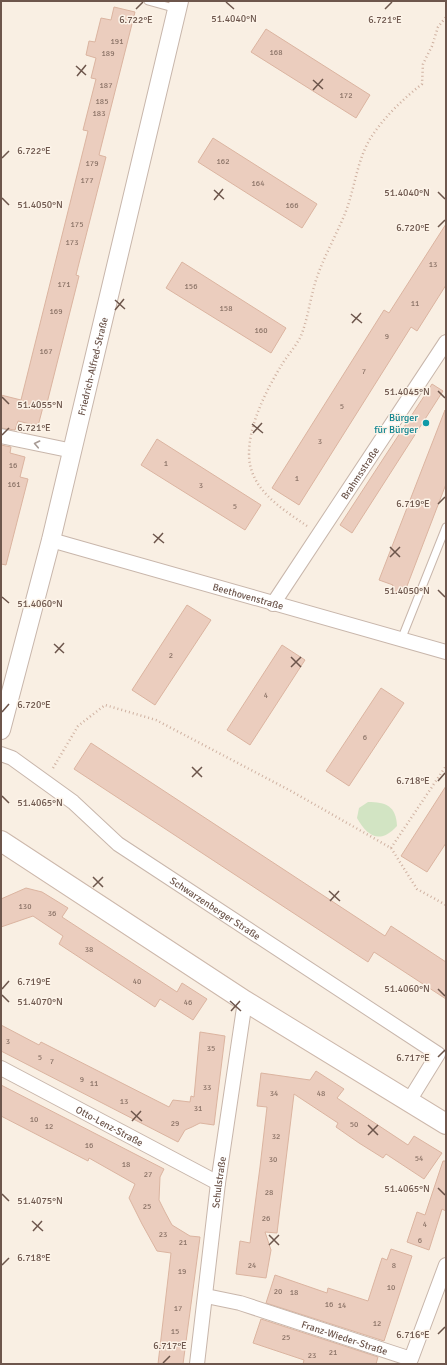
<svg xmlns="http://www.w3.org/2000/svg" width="447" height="1365" viewBox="0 0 447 1365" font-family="Signika,sans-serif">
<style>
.green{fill:#d2e4c3}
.building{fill:#ebcdbe;stroke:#dbb4a0}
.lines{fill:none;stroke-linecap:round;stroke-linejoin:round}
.service-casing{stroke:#c8b6ab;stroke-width:9}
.minor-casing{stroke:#c8b6ab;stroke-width:16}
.tertiary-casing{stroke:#c8b6ab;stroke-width:20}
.secondary-casing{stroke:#cdb8ab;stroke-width:22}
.path{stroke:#cfb1a1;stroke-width:2.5;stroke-dasharray:1 3;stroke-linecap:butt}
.service{stroke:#fff;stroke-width:7}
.minor{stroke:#fff;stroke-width:14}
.tertiary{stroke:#fff;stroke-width:18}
.secondary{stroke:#fff;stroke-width:20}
.oneway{stroke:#a79a94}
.ticks{fill:none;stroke:#6d564c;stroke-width:1.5}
.culture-dot{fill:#0f9aa8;stroke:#fcf3e8;stroke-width:1.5}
.labels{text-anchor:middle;stroke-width:3;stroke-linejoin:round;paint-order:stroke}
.number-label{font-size:8px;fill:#8c7468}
.street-label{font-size:10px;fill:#6d564c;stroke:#fcf3e8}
.culture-label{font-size:10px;fill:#0d838f;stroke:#fcf3e8;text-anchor:end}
.ticks-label{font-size:10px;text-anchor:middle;fill:#6d564c;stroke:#fcf3e8;stroke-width:3;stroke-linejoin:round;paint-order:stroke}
</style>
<rect width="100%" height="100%" fill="#f9efe3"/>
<path class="green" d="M368,802C386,802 396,806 397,826C380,845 367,836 357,818L359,808Z"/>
<path class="building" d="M114,7L135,12L99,155L106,157L76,275L79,276L46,407H43L38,426L18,421L15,430L1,428V395L21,400L88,131L83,130L96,79L91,78L96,58L86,55L89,41L95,42L101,18L111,20Z
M266,29L370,95L356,118L251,52Z
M213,138L317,204L302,228L198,162Z
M446,224V285L417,331L411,327L299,505L272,488L384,310L389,313Z
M182,262L286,328L271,353L166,288Z
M432,384L443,391L352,533L340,525Z
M445,410L446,484L404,594L391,590L393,585L379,580Z
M157,439L261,505L245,530L141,465Z
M1,445L11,447L10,453L25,457L20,477L28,479L6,565L1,564Z
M187,605L211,620L155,705L132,690Z
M282,645L305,660L250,745L227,730Z
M381,688L404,703L349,786L326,771Z
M91,743L385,936L391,926L446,962V999L374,952L368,962L74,769Z
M446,786V843L427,872L401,856Z
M26,888L42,892L68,908L62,917L177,992L182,983L207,999L193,1020L160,999L155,1007L59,944L63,936L33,916L1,927V899Z
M1,1025L39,1045L41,1042L169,1107L173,1100L190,1102L191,1096L194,1097L200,1032L225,1036L214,1125L200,1123L192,1127L185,1130L178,1142L1,1051Z
M316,1071L344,1089L337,1098L408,1145L414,1136L442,1153L424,1179L386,1154L383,1158L359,1143L336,1127L338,1123L294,1094L277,1233L265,1232L271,1250L266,1278L236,1274L240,1241L250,1243L260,1167L267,1107L257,1106L261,1073L310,1080Z
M1,1085L164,1169L160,1177L159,1200L165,1212L172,1225L190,1236L200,1237L183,1364H158L171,1253L157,1251L142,1224L129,1198L135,1184L89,1158L88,1161L1,1116Z
M443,1161H446V1211L442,1209L429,1250L407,1242L417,1212L425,1215Z
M391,1249L412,1256L384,1341L266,1303L275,1275L327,1293L328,1288L368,1301L382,1258L387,1260Z
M261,1319L378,1357L376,1364H303L304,1360L253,1343Z"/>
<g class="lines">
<defs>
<path id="service" d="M148,1L177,9
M401,640L446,527"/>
<g id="minor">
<path d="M1,436L73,451"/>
<path id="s1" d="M51,540L446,652"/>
<path id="s2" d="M273,604L446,342"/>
<path id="s3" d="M1,754L12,758L73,802L118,844L438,1054L409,1101"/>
<path id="s4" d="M1,1068L218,1183"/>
<path id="s5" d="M206,1296L240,1303L411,1359L446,1265"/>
<path id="s6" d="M197,1364L218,1183L245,1001"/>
</g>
<g id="tertiary">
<path id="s7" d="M1,730L51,540L179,1"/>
</g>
<path id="secondary" d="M1,841L245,1001L446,1124"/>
</defs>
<use href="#service" class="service-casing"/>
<use href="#minor" class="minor-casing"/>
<use href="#tertiary" class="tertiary-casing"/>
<use href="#secondary" class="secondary-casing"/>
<path class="path" d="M307,526C281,508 249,489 249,454C249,424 266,391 281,366C287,356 296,346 301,336C308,318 310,299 316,280C324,256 337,234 346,211C355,187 357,161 370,139C383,118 403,99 422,84L423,64L432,46L438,27L446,17
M53,768L78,726L105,705L156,720L291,791L391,848L417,889L446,905
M391,848L446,766"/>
<use href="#service" class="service"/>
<use href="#minor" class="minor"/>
<use href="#tertiary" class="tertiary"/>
<use href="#secondary" class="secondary"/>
</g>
<defs><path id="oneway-chevron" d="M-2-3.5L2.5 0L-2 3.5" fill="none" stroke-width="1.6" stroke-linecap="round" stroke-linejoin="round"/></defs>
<use class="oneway" href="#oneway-chevron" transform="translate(37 444) rotate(-168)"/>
<path class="ticks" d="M226,2L234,9M136,9L143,2M385,9L392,2M76,66L86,75M77,76L86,65M313,80L323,89M313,90L323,79M2,158L9,151M214,190L224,199M438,192L445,199M2,198L9,205M214,200L223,189M438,227L445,220M115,300L125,309M115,310L124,299M351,314L362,323M352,323L361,313M438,391L445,398M2,397L9,404M252,424L263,433M253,433L262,423M2,435L9,428M438,504L445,497M153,534L164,543M154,543L163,533M390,547L400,557M390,557L400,547M438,590L445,597M2,597L9,603M54,644L64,653M55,653L64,643M291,657L301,667M291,667L301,657M2,712L9,704M192,767L202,777M192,777L202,767M438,781L445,773M2,796L9,803M93,877L103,887M93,887L103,877M329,891L340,901M330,901L339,891M2,989L9,981M438,989L445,996M2,995L9,1002M230,1001L241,1011M231,1011L240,1001M438,1057L445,1050M131,1111L142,1121M132,1121L141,1111M368,1125L378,1135M368,1135L378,1125M438,1188L445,1195M2,1194L9,1201M32,1221L43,1231M33,1231L42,1221M269,1235L279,1245M269,1245L279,1235M2,1265L9,1258M438,1334L445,1327M163,1363L170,1356"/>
<circle class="culture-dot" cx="426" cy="423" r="4"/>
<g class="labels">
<g class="number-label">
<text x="117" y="44">191</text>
<text x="276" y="55">168</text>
<text x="108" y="56">189</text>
<text x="106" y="88">187</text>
<text x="346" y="98">172</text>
<text x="102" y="104">185</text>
<text x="99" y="116">183</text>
<text x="223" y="164">162</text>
<text x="92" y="166">179</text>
<text x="87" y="183">177</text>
<text x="258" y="186">164</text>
<text x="292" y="208">166</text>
<text x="77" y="227">175</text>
<text x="72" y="245">173</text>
<text x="433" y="267">13</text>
<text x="64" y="287">171</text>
<text x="191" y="289">156</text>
<text x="415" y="306">11</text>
<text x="226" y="311">158</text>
<text x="56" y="314">169</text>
<text x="261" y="333">160</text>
<text x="387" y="339">9</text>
<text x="46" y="354">167</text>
<text x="364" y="374">7</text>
<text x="342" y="409">5</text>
<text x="320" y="444">3</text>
<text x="166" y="466">1</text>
<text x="13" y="468">16</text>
<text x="297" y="481">1</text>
<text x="14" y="487">161</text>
<text x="201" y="488">3</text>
<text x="235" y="509">5</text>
<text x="171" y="658">2</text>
<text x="266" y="698">4</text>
<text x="365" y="740">6</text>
<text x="25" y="909">130</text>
<text x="52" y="916">36</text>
<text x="89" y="952">38</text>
<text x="137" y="984">40</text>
<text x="188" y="1005">46</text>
<text x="8" y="1044">3</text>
<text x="211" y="1051">35</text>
<text x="40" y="1060">5</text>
<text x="52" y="1064">7</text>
<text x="82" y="1082">9</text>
<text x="94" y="1086">11</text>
<text x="207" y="1090">33</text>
<text x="274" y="1096">34</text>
<text x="321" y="1096">48</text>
<text x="124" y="1104">13</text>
<text x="198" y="1111">31</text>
<text x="34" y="1122">10</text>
<text x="175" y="1126">29</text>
<text x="354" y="1127">50</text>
<text x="49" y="1129">12</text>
<text x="276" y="1139">32</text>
<text x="89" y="1148">16</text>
<text x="419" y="1161">54</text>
<text x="273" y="1162">30</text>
<text x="126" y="1167">18</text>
<text x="148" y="1177">27</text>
<text x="269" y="1195">28</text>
<text x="147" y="1209">25</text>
<text x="266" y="1221">26</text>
<text x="425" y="1227">4</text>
<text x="163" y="1237">23</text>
<text x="420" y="1243">6</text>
<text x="183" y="1245">21</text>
<text x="252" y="1268">24</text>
<text x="394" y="1268">8</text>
<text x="182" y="1274">19</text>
<text x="391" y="1290">10</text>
<text x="278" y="1294">20</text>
<text x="294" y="1295">18</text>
<text x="329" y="1307">16</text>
<text x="342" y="1308">14</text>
<text x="178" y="1311">17</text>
<text x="377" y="1326">12</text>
<text x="175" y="1334">15</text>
<text x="286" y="1340">25</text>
<text x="333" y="1355">21</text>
<text x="312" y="1358">23</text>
</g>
<g class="street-label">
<text dy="4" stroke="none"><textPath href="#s7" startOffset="375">Friedrich-Alfred-Straße</textPath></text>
<text dy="4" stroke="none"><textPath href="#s2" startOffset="157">Brahmsstraße</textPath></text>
<text dy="4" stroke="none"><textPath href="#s1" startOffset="205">Beethovenstraße</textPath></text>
<text dy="4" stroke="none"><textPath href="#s3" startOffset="265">Schwarzenberger Straße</textPath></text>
<text dy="4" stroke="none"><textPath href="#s4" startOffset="123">Otto-Lenz-Straße</textPath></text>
<text dy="4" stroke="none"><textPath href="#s6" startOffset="183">Schulstraße</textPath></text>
<text dy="4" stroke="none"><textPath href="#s5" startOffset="145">Franz-Wieder-Straße</textPath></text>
</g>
<g class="culture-label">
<text x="418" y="421">Bürger<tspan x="418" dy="12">für Bürger</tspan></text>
</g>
</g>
<g class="ticks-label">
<text x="234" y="22">51.4040°N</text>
<text x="136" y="23">6.722°E</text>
<text x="385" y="23">6.721°E</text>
<text x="34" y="154">6.722°E</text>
<text x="407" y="196">51.4040°N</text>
<text x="40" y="208">51.4050°N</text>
<text x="413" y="231">6.720°E</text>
<text x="407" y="395">51.4045°N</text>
<text x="40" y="408">51.4055°N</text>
<text x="34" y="431">6.721°E</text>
<text x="413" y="507">6.719°E</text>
<text x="407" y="594">51.4050°N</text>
<text x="40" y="607">51.4060°N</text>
<text x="34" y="708">6.720°E</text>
<text x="413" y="784">6.718°E</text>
<text x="40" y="806">51.4065°N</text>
<text x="34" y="985">6.719°E</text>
<text x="407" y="992">51.4060°N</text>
<text x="40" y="1005">51.4070°N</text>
<text x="413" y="1061">6.717°E</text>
<text x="407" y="1192">51.4065°N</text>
<text x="40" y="1204">51.4075°N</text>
<text x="34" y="1261">6.718°E</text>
<text x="413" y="1338">6.716°E</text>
<text x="170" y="1349">6.717°E</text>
</g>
<rect width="447" height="1365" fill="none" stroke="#6d564c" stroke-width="4"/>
</svg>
